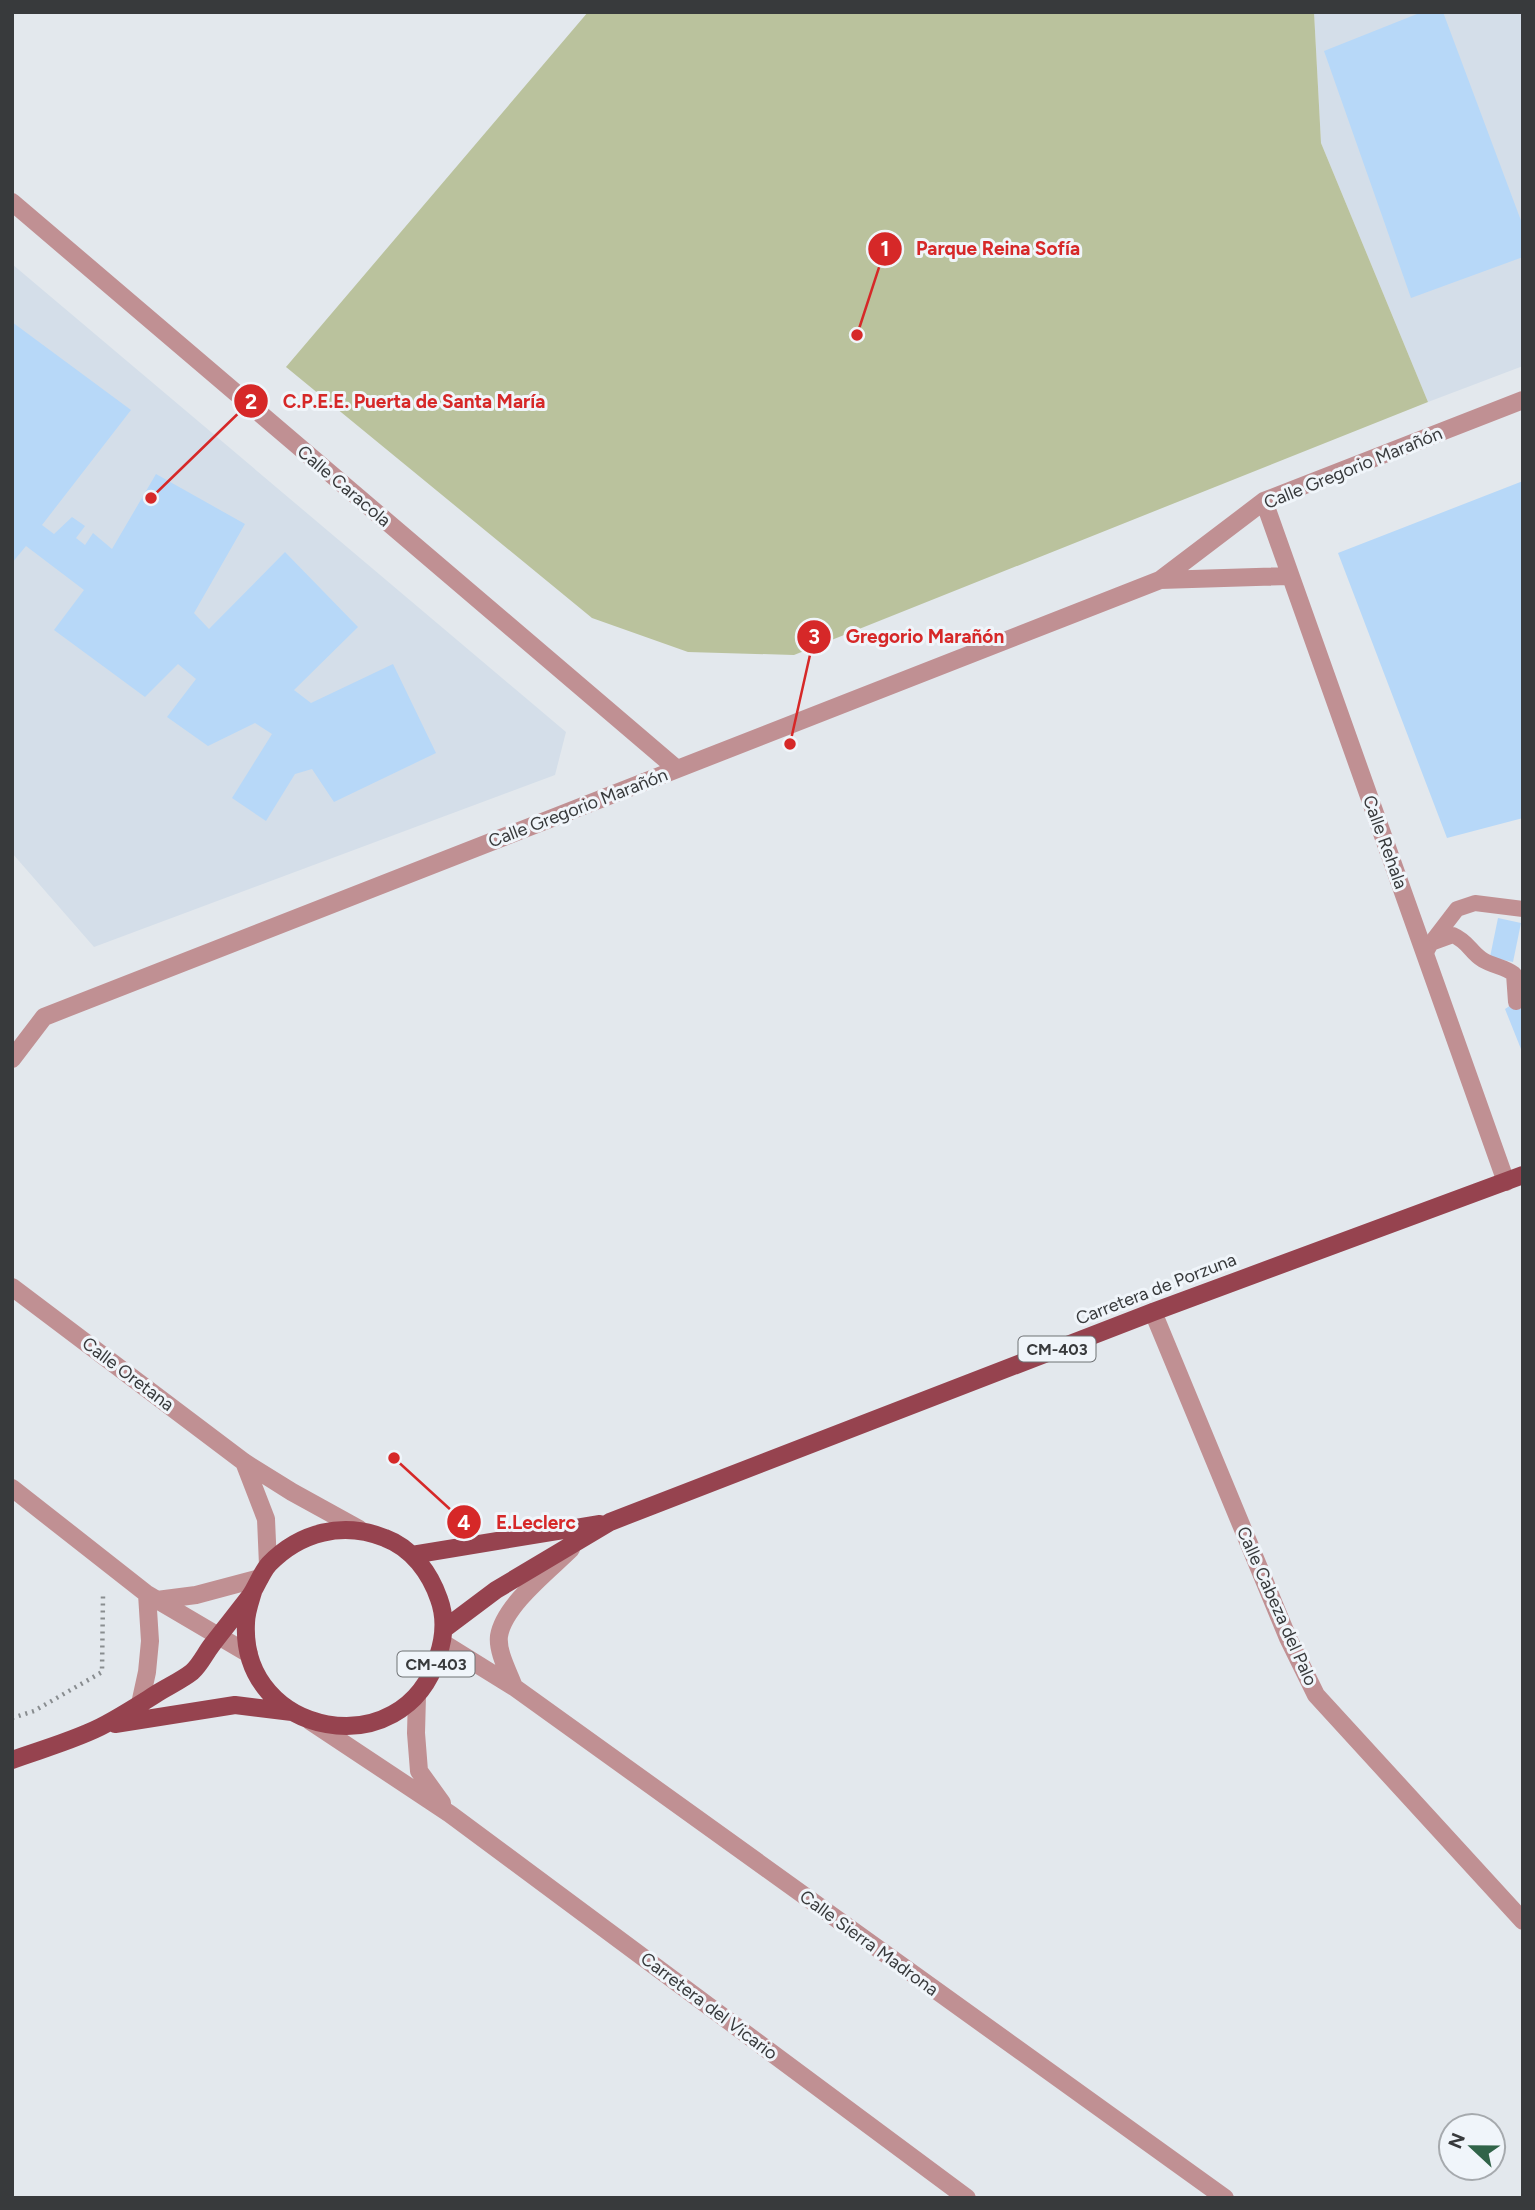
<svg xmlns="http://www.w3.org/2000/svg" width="1535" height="2210" viewBox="0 0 1535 2210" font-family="Figtree,sans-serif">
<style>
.built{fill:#d4dee9}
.green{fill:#bac29d}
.building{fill:#b7d8f8}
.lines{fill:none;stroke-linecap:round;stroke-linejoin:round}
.path{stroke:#898d90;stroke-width:4.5;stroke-dasharray:2 5;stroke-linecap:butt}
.lane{stroke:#c09093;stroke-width:16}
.street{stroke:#c09093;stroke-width:18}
.primary{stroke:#96434f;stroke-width:18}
.labels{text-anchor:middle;stroke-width:6;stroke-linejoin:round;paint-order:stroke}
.shield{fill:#f0f5fa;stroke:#6f7275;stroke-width:2}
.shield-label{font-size:16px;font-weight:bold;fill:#383a3c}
.street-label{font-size:18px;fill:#383a3c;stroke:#f0f5fa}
.leader{fill:none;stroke:#d62828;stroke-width:2.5}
.callout-dot{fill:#d62828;stroke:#f0f5fa;stroke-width:2.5}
.mark-label{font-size:21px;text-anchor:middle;font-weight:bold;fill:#fff}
.callout-label{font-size:19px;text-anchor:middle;font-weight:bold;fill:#d62828;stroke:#f0f5fa;stroke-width:6;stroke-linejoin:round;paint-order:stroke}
</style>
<rect width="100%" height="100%" fill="#e3e8ed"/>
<path class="built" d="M1314,12H1523V366L1428,402L1321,143Z
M12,264L566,732L555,775L94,947L12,853Z"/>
<path class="green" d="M588,12H1314L1321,143L1428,402L794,655L688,652L592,618L286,367Z"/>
<path class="building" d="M1422,12H1443L1523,226V257L1411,298L1324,51Z
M12,322L131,410L42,525L54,534L72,517L85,526L76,538L85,545L93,533L112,549L156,474L245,524L194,613L209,629L285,552L358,627L294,690L311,703L393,664L436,753L334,802L312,769L295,774L266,821L232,798L272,734L255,723L208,746L167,717L196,679L178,664L145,697L54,630L84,590L26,546L12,563Z
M1523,481V818L1447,838L1338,553Z
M1498,918L1521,923L1513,962L1490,957Z
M1523,997V1054L1505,1009Z"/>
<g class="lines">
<path class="path" d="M12,1718L34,1711L102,1672L103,1596"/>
<path class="lane" d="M1431,943L1457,909L1475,903L1523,909
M1425,954L1431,943L1453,935C1469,942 1470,952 1483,960C1493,966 1505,967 1514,974L1516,1002"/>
<path class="street" d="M12,202L677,769
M1264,501L1506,1182
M1160,580L1290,576
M12,1059L44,1017L1160,580L1264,501L1523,400
M12,1287L244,1462L292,1492L359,1529
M1153,1312L1288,1638L1316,1695L1523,1921
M244,1462L266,1519L268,1565
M12,1488L147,1594L249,1654
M157,1600L196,1595L260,1578
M443,1643L514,1687L1225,2198
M514,1687C509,1673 497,1652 499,1636C504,1605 550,1570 571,1549
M417,1696L416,1733L419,1771L442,1803
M140,1704L147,1672L150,1641L147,1594
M310,1721L450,1814L967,2198"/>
<path class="primary" d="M412,1555L600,1524
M444,1629L496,1590L610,1522L1153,1312L1523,1175
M115,1724L235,1705L292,1712
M12,1760C42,1749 79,1739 106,1724C123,1715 140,1704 156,1694C167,1687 182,1680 192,1672C200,1665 205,1654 211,1646C224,1629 237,1613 250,1596C257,1586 261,1573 269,1564C300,1532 343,1521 385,1538C412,1548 430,1573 439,1599C446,1618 444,1638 438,1656C404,1768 240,1737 246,1623C246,1613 250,1602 253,1592"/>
</g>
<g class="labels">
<g class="shield">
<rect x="1018.5" y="1336.5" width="77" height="25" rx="5"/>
<rect x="397.5" y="1651.5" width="77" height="25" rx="5"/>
</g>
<g class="shield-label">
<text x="1057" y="1355">CM-403</text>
<text x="436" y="1670">CM-403</text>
</g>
<g class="street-label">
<text transform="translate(1353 468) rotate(-22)" y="6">Calle Gregorio Marañón</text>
<text transform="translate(344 486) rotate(40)" y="6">Calle Caracola</text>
<text transform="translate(578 808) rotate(-21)" y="6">Calle Gregorio Marañón</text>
<text transform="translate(1385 842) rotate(70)" y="6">Calle Rehala</text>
<text transform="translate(1156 1289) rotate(-21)" y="6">Carretera de Porzuna</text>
<text transform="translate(128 1374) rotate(37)" y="6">Calle Oretana</text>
<text transform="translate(1277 1606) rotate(66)" y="6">Calle Cabeza del Palo</text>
<text transform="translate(869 1943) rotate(36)" y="6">Calle Sierra Madrona</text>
<text transform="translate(709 2006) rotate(37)" y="6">Carretera del Vicario</text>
</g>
</g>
<path class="leader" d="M857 335L885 249M151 498L251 401M790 744L814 637M394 1458L464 1522"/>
<g class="callout-dot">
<circle cx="857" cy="335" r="7"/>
<circle cx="151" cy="498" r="7"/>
<circle cx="790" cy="744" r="7"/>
<circle cx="394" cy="1458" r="7"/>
<circle cx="885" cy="249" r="18"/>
<circle cx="251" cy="401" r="18"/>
<circle cx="814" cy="637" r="18"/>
<circle cx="464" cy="1522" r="18"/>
</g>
<g class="mark-label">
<text x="885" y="256">1</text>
<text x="251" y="409">2</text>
<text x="814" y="644">3</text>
<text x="464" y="1530">4</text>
</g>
<g class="callout-label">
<text x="998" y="255">Parque Reina Sofía</text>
<text x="414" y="408">C.P.E.E. Puerta de Santa María</text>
<text x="925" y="643">Gregorio Marañón</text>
<text x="536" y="1529">E.Leclerc</text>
</g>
<rect width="1535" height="2210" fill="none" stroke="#383a3c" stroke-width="28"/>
<g transform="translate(1472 2147) rotate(292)"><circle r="33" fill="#f0f5fa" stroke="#a6aaae" stroke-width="2"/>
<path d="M0-5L12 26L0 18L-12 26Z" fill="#306348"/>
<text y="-10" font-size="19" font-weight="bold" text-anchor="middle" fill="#383a3c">N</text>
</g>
</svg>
